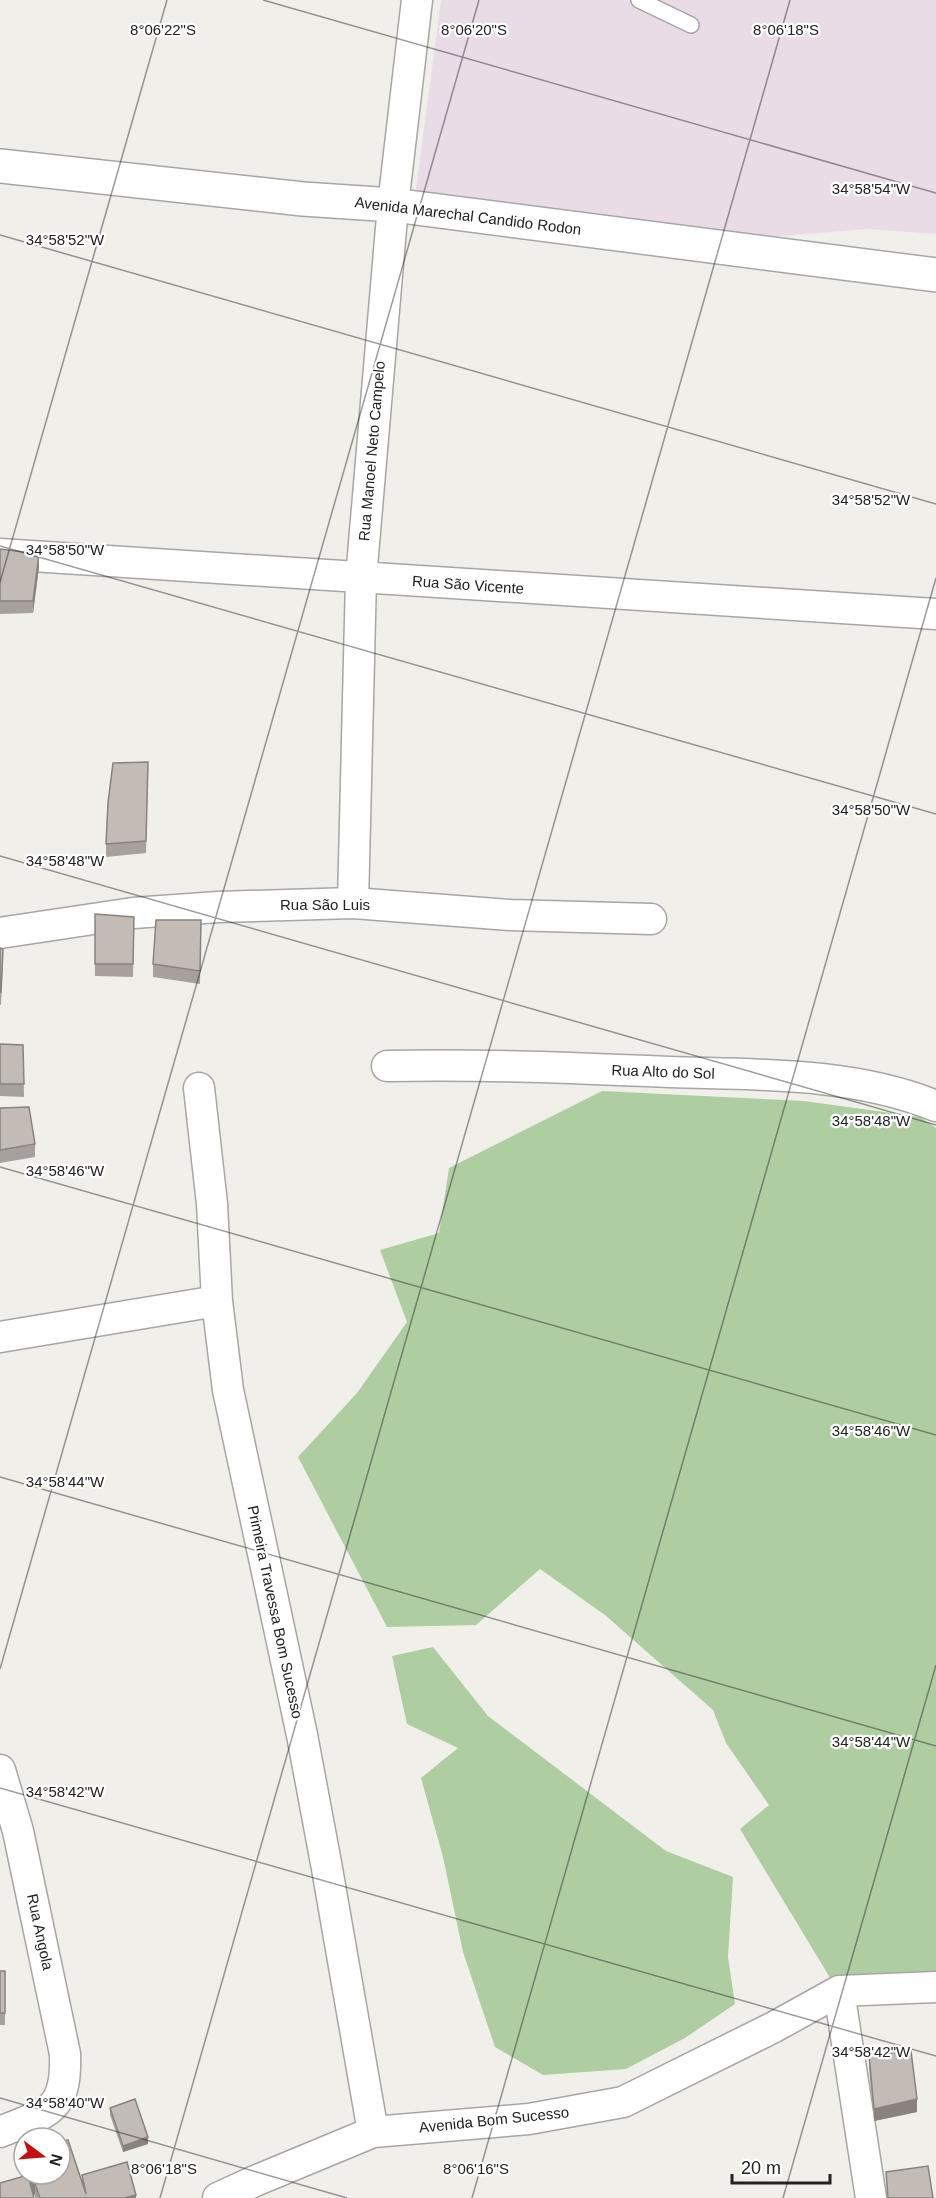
<svg xmlns="http://www.w3.org/2000/svg" width="936" height="2198" viewBox="0 0 936 2198" font-family="Helvetica,sans-serif">
<style>
.industrial{fill:#eadce7}
.forest{fill:#aecea1}
.lines{fill:none;stroke-linecap:round;stroke-linejoin:round}
.service-casing{stroke:#a6a6a6;stroke-width:18}
.minor-casing{stroke:#a6a6a6;stroke-width:33}
.tertiary-casing{stroke:#a6a6a6;stroke-width:36}
.service{stroke:#fff;stroke-width:15}
.minor{stroke:#fff;stroke-width:30}
.tertiary{stroke:#fff;stroke-width:33}
.wall{fill:#a7a19d}
.shaded-wall{fill:#88837f}
.building{fill:#c2bbb6;stroke:#88837f;stroke-width:1.5}
.ticks{fill:none;stroke:#222;stroke-width:1.5;stroke-opacity:0.45}
.labels{text-anchor:middle;stroke-width:4.5;stroke-linejoin:round;paint-order:stroke}
.street-label{font-size:15px;fill:#222;stroke:#fff}
.ticks-label{font-size:15px;text-anchor:middle;fill:#222;stroke:#fff;stroke-width:4.5;stroke-linejoin:round;paint-order:stroke}
</style>
<rect width="100%" height="100%" fill="#f1efe9"/>
<path class="industrial" d="M441,0H936V234L868,229L732,240L415,197Z"/>
<path class="forest" d="M602,1091L804,1101L920,1117L936,1128V1975L835,1986L740,1829L769,1805L726,1743L713,1710L605,1615L540,1569L476,1625L387,1627L298,1457L357,1393L407,1322L380,1250L439,1233L449,1168Z
M433,1647L488,1716L666,1851L733,1877L728,1957L735,2004L685,2038L626,2069L543,2075L495,2047L463,1952L443,1857L421,1778L458,1748L407,1724L392,1656Z"/>
<g class="lines">
<defs>
<path id="service" d="M639,0L691,25"/>
<path id="minor" d="M0,554L936,614
M353,903L361,578L393,205L417,0
M0,933L133,913L218,907L353,903L510,915L651,919
M387,1066C482,1064 576,1068 670,1072C759,1075 852,1072 936,1106
M199,1088L212,1204L217,1301L228,1390L302,1735L326,1863L373,2132
M0,1337L217,1301
M0,1770L18,1831L65,2054C67,2112 48,2112 0,2132
M839,1991L871,2198
M218,2198L255,2181L373,2132L529,2119L623,2102L774,2027L839,1991L936,1987"/>
<path id="tertiary" d="M0,166L303,199L393,205L936,275"/>
</defs>
<use href="#service" class="service-casing"/>
<use href="#minor" class="minor-casing"/>
<use href="#tertiary" class="tertiary-casing"/>
<use href="#service" class="service"/>
<use href="#minor" class="minor"/>
<use href="#tertiary" class="tertiary"/>
</g>
<path class="wall" d="M0,549L39,567L33,613L0,614Z
M148,762L146,853L106,857V844Z
M95,914L134,917L133,977L95,976Z
M201,920L200,984L153,977V964Z
M0,948L3,962L1,1005H0Z
M0,1044L23,1045L24,1097L0,1096Z
M0,1108L35,1144V1157L0,1163Z
M0,1971H5V2025H0Z
M869,2055L917,2112L874,2121L869,2068Z
M110,2108L148,2144L123,2152L110,2115Z
M22,2154H24V2174H60L82,2182V2175L136,2198H35V2195H33L25,2176L22,2167Z"/>
<path class="shaded-wall" d="M39,554V567L33,613V601Z
M917,2099V2112L874,2121V2109Z
M148,2137V2144L123,2152V2146Z
M57,2175L35,2184V2195L30,2196V2183Z
M136,2195V2198H124Z"/>
<path class="building" d="M0,549L39,554L33,601H0Z
M148,762L146,841L106,844L108,803L113,763Z
M95,914L134,917L133,964H95Z
M156,920H201L200,971L153,964Z
M0,948L3,949L1,992H0Z
M0,1044L23,1045L24,1084H0Z
M29,1107L35,1144L0,1150V1108Z
M0,1971H5V2013H0Z
M911,2051L917,2099L874,2109L869,2055Z
M135,2099L148,2137L123,2146L110,2108Z
M68,2140L86,2194L82,2175L127,2162L136,2195L124,2198H40L35,2184L57,2175L30,2183L34,2198H0V2183L28,2175V2174H60V2142Z
M928,2166L933,2198H888L886,2172Z"/>
<path class="ticks" d="M263,0L936,193M0,235L936,504M0,546L936,814M0,582L167,0M0,856L936,1125M0,1167L936,1435M0,1477L936,1746M0,1669L479,0M0,1788L936,2056M0,2098L347,2198M160,2198L790,0M472,2198L936,578M783,2198L936,1665"/>
<g class="labels">
<g class="street-label">
<text transform="translate(468 216) rotate(7)" y="5">Avenida Marechal Candido Rodon</text>
<text transform="translate(372 451) rotate(-85)" y="5">Rua Manoel Neto Campelo</text>
<text transform="translate(468 585) rotate(4)" y="5">Rua São Vicente</text>
<text x="325" y="910">Rua São Luis</text>
<text transform="translate(663 1072) rotate(2)" y="5">Rua Alto do Sol</text>
<text transform="translate(275 1612) rotate(78)" y="5">Primeira Travessa Bom Sucesso</text>
<text transform="translate(40 1932) rotate(78)" y="5">Rua Angola</text>
<text transform="translate(494 2120) rotate(-6)" y="5">Avenida Bom Sucesso</text>
</g>
</g>
<g class="ticks-label">
<text x="163" y="35">8°06'22"S</text>
<text x="474" y="35">8°06'20"S</text>
<text x="786" y="35">8°06'18"S</text>
<text x="871" y="194">34°58'54"W</text>
<text x="65" y="245">34°58'52"W</text>
<text x="871" y="505">34°58'52"W</text>
<text x="65" y="555">34°58'50"W</text>
<text x="871" y="815">34°58'50"W</text>
<text x="65" y="866">34°58'48"W</text>
<text x="871" y="1126">34°58'48"W</text>
<text x="65" y="1176">34°58'46"W</text>
<text x="871" y="1436">34°58'46"W</text>
<text x="65" y="1487">34°58'44"W</text>
<text x="871" y="1747">34°58'44"W</text>
<text x="65" y="1797">34°58'42"W</text>
<text x="871" y="2057">34°58'42"W</text>
<text x="65" y="2108">34°58'40"W</text>
<text x="164" y="2174">8°06'18"S</text>
<text x="476" y="2174">8°06'16"S</text>
</g>
<g transform="translate(42 2156) rotate(106)"><circle r="28" fill="#ffffff" stroke="#a7a7a7" stroke-width="1.5"/>
<path d="M0-4.5L10 22L0 15L-10 22Z" fill="#c60f0d"/>
<text y="-9" font-size="16" font-weight="bold" text-anchor="middle" fill="#222222">N</text>
</g>
<path d="M732 2174v9h98v-9" fill="none" stroke="#222222" stroke-width="3"/>
<text x="741" y="2174" font-size="18" fill="#222222" stroke="#ffffff" stroke-width="4.5" paint-order="stroke">20 m</text>
</svg>
